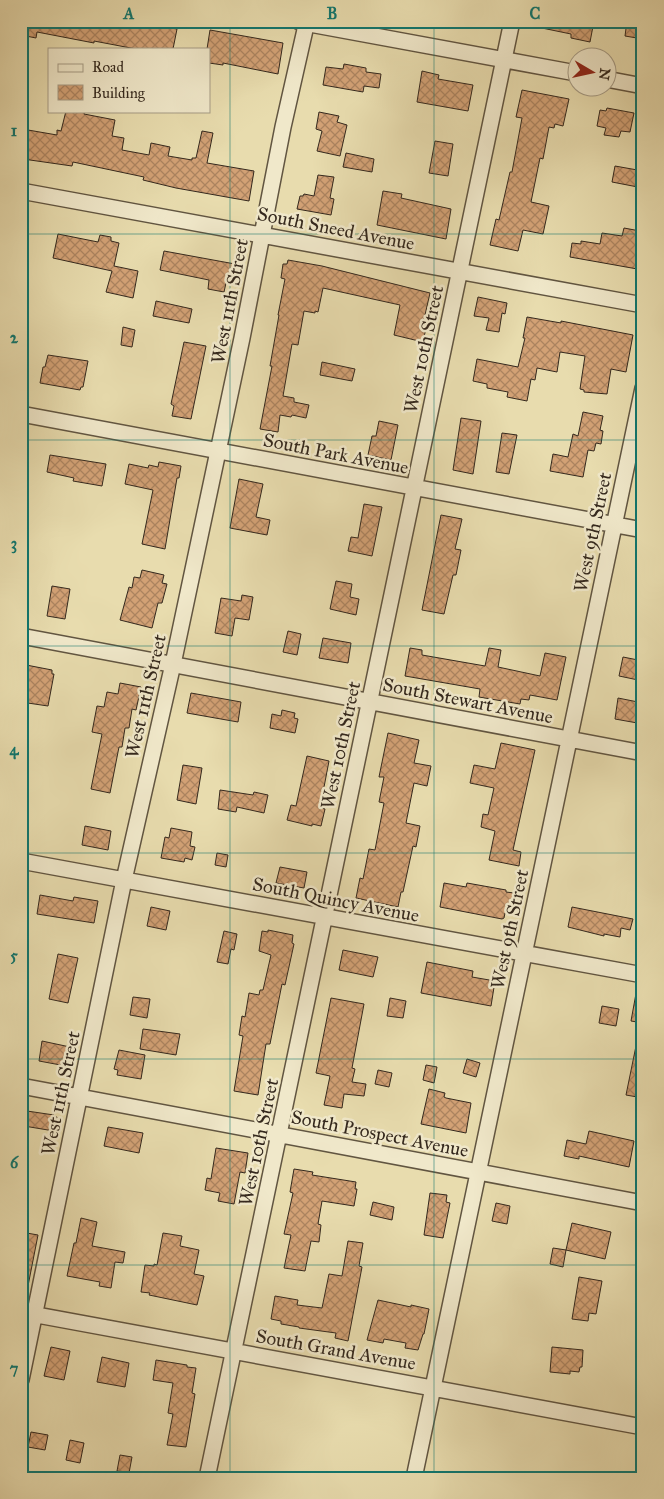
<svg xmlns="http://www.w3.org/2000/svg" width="664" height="1499" viewBox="0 0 664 1499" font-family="'IM FELL Great Primer',serif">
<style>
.building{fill:url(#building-cross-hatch);stroke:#34281d}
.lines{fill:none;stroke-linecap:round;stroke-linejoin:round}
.minor-casing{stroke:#615541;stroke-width:18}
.minor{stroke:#f0e8ca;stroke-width:15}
.grid{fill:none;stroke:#0f766e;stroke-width:1;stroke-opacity:0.55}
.labels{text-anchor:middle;stroke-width:5;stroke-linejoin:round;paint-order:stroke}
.street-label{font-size:19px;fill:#34281d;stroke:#f0e8ca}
.neatline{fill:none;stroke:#0f766e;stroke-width:2}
.grid-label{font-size:16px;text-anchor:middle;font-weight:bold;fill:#0f766e}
</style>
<defs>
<pattern id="building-cross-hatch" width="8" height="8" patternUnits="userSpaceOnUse" patternTransform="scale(1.25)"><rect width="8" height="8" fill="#d2a175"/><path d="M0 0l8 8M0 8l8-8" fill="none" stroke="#ab835f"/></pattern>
</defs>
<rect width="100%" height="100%" fill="#e8dcae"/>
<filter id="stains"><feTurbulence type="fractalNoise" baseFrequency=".004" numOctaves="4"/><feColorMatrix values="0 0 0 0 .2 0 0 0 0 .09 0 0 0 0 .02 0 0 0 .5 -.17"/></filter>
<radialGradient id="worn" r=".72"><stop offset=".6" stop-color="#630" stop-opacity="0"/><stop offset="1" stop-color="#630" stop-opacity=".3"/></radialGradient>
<path class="building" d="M21,21H161L160,26L177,29L173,49H136L94,41V43L37,32L36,38L21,35Z
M537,21H594L590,42L571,38V34L537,27Z
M627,21H643V39L625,36Z
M210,30L283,43L278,74L223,63V65L209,63V49H207Z
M344,64L366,68V72L381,74L379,88L364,86L363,92L323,85L326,67L343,69Z
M422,71L439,75L438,79L473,85L468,111L417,102Z
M522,90L569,99L563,126L555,124L554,128L549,127L543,159L540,158L531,202L549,206L543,234L523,230L518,251L490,245L496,219L499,220L510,172H512L522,118L516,117Z
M607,108L634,113L630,132L621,131L619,137L604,135L606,128L597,126L600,110L606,111Z
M66,111H85L84,114L115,120L112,136L124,138L122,150L149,155L151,143L170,147L168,156L192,160V158H196L202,131L213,133L207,163L254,171L249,201L176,188L143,180L144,177L73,162L72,166L23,159L28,130L57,135V130L61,131Z
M319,112L339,116L337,122L347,125L340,156L317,151L322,131L316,129Z
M435,141L453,144L448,176L429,173Z
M346,153L374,159L372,172L343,167Z
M615,166L643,171V188L612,182Z
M318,175L334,177L330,198L334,199L331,215L297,209L300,196H303L304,194L314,196Z
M383,191L402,194L401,198L451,209L446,239L377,225Z
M624,228L640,231L636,251L643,252V270L570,257L572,243L581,244V241L600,244L602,233L622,236Z
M58,234L98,242L100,235L111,237V241L119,243L114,266L138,271L133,298L106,292L112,271L53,258Z
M164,251L235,264L232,284L226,283L224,292L208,289L209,280L160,270Z
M288,260L322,266L430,293L422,328H426L423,342L394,335L400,305L323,288L318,312L315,311V313L304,311L298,345L292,344L283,396L294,398V402L309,405L306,418L292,415L291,417L280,415L278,432L260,429L272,366H270L279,315H278L285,279L281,278L283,264H287Z
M478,297L507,303L505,314L502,313L499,332L486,330L489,318L474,316Z
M156,301L192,309L189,323L153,316Z
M527,317L561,323V321L633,335L626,372L611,369L607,394L584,392V390L580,389L585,356L560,352L557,372L537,368L535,380L531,379L527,401L507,397L508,392L487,388V384L473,381L477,359L518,367L525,338H523Z
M123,327L135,330L132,347L121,345Z
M184,342L206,346L191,419L172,416L174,406L171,404Z
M48,355L88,361L83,387H81L80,390L40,383L43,367H45Z
M322,362L355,369L352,381L320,375Z
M583,412L603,416L600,430L603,431L601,444L596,443L594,451L588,450L583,477L550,471L553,454L568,457L573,434L578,436Z
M461,418L481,421L473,474L453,470Z
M379,421L398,425L391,460L368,455L372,436H376Z
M502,433L517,435L509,474L496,472Z
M50,455L106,464L102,486L73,481L74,478L47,472Z
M159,462L181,466L179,478H177L165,549L142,544L153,490L125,484L129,464L148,468L149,465L158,467Z
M239,479L263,484L256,517L270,520L267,535L230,528Z
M364,504L382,507L372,556L348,551L351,537L358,538Z
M441,515L462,519L455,549L461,550L456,575H453L444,614L422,610Z
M142,570L164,575L162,583L167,584L162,603H158L152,628L120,620L129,587L132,588L134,577L140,578Z
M336,581L352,584L350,597L359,599L356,615L330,609Z
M52,586L70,589L65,619L47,616Z
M242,595L253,597L249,620L235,618L232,636L215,633L221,598L241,601Z
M288,631L301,634L297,655L283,652Z
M323,638L351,643L348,663L319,658Z
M410,648L422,650V655L485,666L489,648L501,650L498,667L540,676L545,653L566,657L557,700L530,695L529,700L521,699L520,704L479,697L480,689L405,676Z
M623,657L643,661V681L619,676Z
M21,664L52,670V674H54L48,706L21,702Z
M120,683L141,687L136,710L132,709L129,728H125L122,747H119L110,793L91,789L102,734L92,732L97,706L104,707L107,692L118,694Z
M191,693L241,702L238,722L187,713Z
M618,698L643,703V724L615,719Z
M282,710L295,713L294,718L298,719L295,733L270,728L272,714L281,716Z
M388,733L419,740L414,763L431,766L427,786L414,783L406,823L420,826L416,847L413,846L403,892H401L398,907L356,898L360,878L363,879L369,849L375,850L384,803L379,802L384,777H379Z
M501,743L535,750L513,850L521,852L519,866L489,860L495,831L481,827L483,814L488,815L494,788L470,783L474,765L495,769Z
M307,756L329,761L320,808L325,809L321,826L312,824V826L287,820L291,805L296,806Z
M183,765L202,768L196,804L177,800Z
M220,790L253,795L254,792L268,795L264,813L237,807L236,812L218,809Z
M85,826L111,831L108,850L82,845Z
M171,828L192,832L190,846L195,847L192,860L185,858L184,862L161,858L165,837L169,838Z
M217,853L228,855L226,867L215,865Z
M280,867L307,872L304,888L276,883Z
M444,883L466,887L467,883L506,890V892L514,893L511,914L505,913L504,918L502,919L440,907Z
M40,895L73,901L74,897L98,901L94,923L37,914Z
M151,907L170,911L166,930L147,926Z
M572,907L633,919L630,930L621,928L620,937L604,934V936L568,927Z
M268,930L293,935L292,943L294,944L285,985L282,984L270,1044H266L258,1095L234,1091L243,1036L239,1035L242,1016L245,1017L249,993L259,995L260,990H263L271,955L259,951L262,931L268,932Z
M224,931L237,934L234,950L231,949L228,964L217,962Z
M343,950L378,957L373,977L339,970Z
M58,954L78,958L68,1003L49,999Z
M427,962L473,971L472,977L495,981L491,1006L421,993Z
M637,988L643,989V1023L631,1021Z
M133,997L150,999L147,1018L130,1015Z
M331,998L364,1004L352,1068L355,1069L352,1082L366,1084L364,1096L344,1094L342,1108L324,1105L330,1076L316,1073Z
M390,998L406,1001L403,1018L387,1016Z
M602,1006L619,1009L616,1026L599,1023Z
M143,1029L180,1034L176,1055L140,1049Z
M42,1041L70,1047L66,1066L39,1061Z
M637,1041H643V1098L626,1095Z
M119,1050L145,1055L141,1079L117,1075L118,1070L114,1069Z
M467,1059L480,1063L476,1077L463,1073Z
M426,1065L437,1067L434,1083L423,1080Z
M378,1070L392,1073L389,1087L375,1084Z
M429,1089L445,1093L444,1097L446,1098L471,1103L466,1133L421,1124Z
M27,1111L54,1115V1117H57L54,1131L24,1126Z
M108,1127L143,1133L139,1153L104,1146Z
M589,1131L634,1141L629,1167L579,1156V1159L564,1156L567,1140L586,1144Z
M216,1148L248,1153L245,1173L240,1172L234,1204L218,1201L220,1193L205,1190L207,1178L211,1179Z
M294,1169L313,1172L312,1175L356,1182L355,1189H357L354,1206L322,1201L318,1224L321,1225L319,1242L311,1241L305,1271L284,1268L291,1235L284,1234L293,1193L290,1192Z
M430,1193L447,1195L446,1202L450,1203L443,1238L424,1235Z
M373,1202L394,1207L392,1220L370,1215Z
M496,1203L510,1206L507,1224L492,1221Z
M81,1218L97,1222L92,1246L125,1252L123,1263L115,1262L111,1288L99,1286L100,1282L67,1276L74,1243H76Z
M572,1223L611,1232L605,1259L566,1250Z
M21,1232L38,1235L27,1291H21Z
M163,1233L182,1236L180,1246L199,1250L194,1274L204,1276L197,1305L149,1295L150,1293L141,1292L145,1265L154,1266V1264L157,1265Z
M348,1241L363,1243L359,1266L362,1267L348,1341L335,1338L336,1333L299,1328V1327L281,1324V1321L271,1319L275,1296L298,1300L297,1305L322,1308L329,1274L342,1276Z
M553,1248L566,1250L563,1267L550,1264Z
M579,1277L602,1281L596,1314L589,1313L588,1321L572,1319Z
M378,1300L411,1307V1305L429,1309L424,1334H423L418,1350L405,1348L406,1343L384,1339L383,1343L367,1340Z
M51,1347L70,1351L64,1380L44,1376Z
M552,1347L583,1350L582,1367H580L579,1372L570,1371V1374L550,1372Z
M102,1357L129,1363L125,1387L97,1382Z
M156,1360L187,1365V1367L196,1368L192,1393L195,1394L186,1447L167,1445L173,1414L168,1413L173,1383L153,1380Z
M31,1432L48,1435L45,1450L28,1447Z
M70,1440L84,1443L80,1463L66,1460Z
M120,1455L132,1457L129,1473L117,1471Z"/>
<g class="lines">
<defs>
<path id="minor" d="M299,22L576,73
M606,79L643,86
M21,191L643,305
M21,414L643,530
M21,636L643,753
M21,861L643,975
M21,1086L643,1203
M21,1312L643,1427
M21,1380L124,880L173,664L242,338L283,127L307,21
M207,1478L512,21
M414,1478L643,388"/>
</defs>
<use href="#minor" class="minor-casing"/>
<use href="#minor" class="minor"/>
</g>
<path class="grid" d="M230,21V1478M434,21V1478M21,234H643M21,440H643M21,646H643M21,853H643M21,1059H643M21,1265H643"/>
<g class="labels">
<g class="street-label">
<text transform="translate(336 228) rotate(11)" y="7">South Sneed Avenue</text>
<text transform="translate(229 301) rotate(-79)" y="7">West 11th Street</text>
<text transform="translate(423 349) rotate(-78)" y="7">West 10th Street</text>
<text transform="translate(336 453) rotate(11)" y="7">South Park Avenue</text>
<text transform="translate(592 532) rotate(-78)" y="7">West 9th Street</text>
<text transform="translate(145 696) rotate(-77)" y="7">West 11th Street</text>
<text transform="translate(468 700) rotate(11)" y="7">South Stewart Avenue</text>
<text transform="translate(340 745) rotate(-78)" y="7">West 10th Street</text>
<text transform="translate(336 899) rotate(11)" y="7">South Quincy Avenue</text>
<text transform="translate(509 929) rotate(-78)" y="7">West 9th Street</text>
<text transform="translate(60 1093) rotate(-78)" y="7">West 11th Street</text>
<text transform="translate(380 1133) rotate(11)" y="7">South Prospect Avenue</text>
<text transform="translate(258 1142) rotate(-78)" y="7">West 10th Street</text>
<text transform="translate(336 1349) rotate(10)" y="7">South Grand Avenue</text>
</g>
</g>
<rect width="664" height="1499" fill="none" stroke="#e8dcae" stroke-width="55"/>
<rect x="48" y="48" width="162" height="65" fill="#f0e8ca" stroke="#a59b85"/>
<rect x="58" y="64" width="25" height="8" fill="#f0e8ca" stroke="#a59b85"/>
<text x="92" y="72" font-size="15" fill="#34281d">Road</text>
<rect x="58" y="85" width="25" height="15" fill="url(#building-cross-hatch)" stroke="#a59b85"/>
<text x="92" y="98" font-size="15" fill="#34281d">Building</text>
<g transform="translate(592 72) rotate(99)"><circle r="24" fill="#f0e8ca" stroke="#a59b85"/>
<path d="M0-4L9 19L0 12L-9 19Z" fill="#8f2418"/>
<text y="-8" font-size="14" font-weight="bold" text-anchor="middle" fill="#34281d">N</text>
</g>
<rect x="28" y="28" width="608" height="1444" class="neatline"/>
<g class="grid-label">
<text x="129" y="19">A</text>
<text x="332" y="19">B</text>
<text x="535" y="19">C</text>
<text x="14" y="136">1</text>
<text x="14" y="343">2</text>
<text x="14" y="549">3</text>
<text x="14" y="755">4</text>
<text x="14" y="961">5</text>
<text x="14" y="1168">6</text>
<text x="14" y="1374">7</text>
</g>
<rect width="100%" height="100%" filter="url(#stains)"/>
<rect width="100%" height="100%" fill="url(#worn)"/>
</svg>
